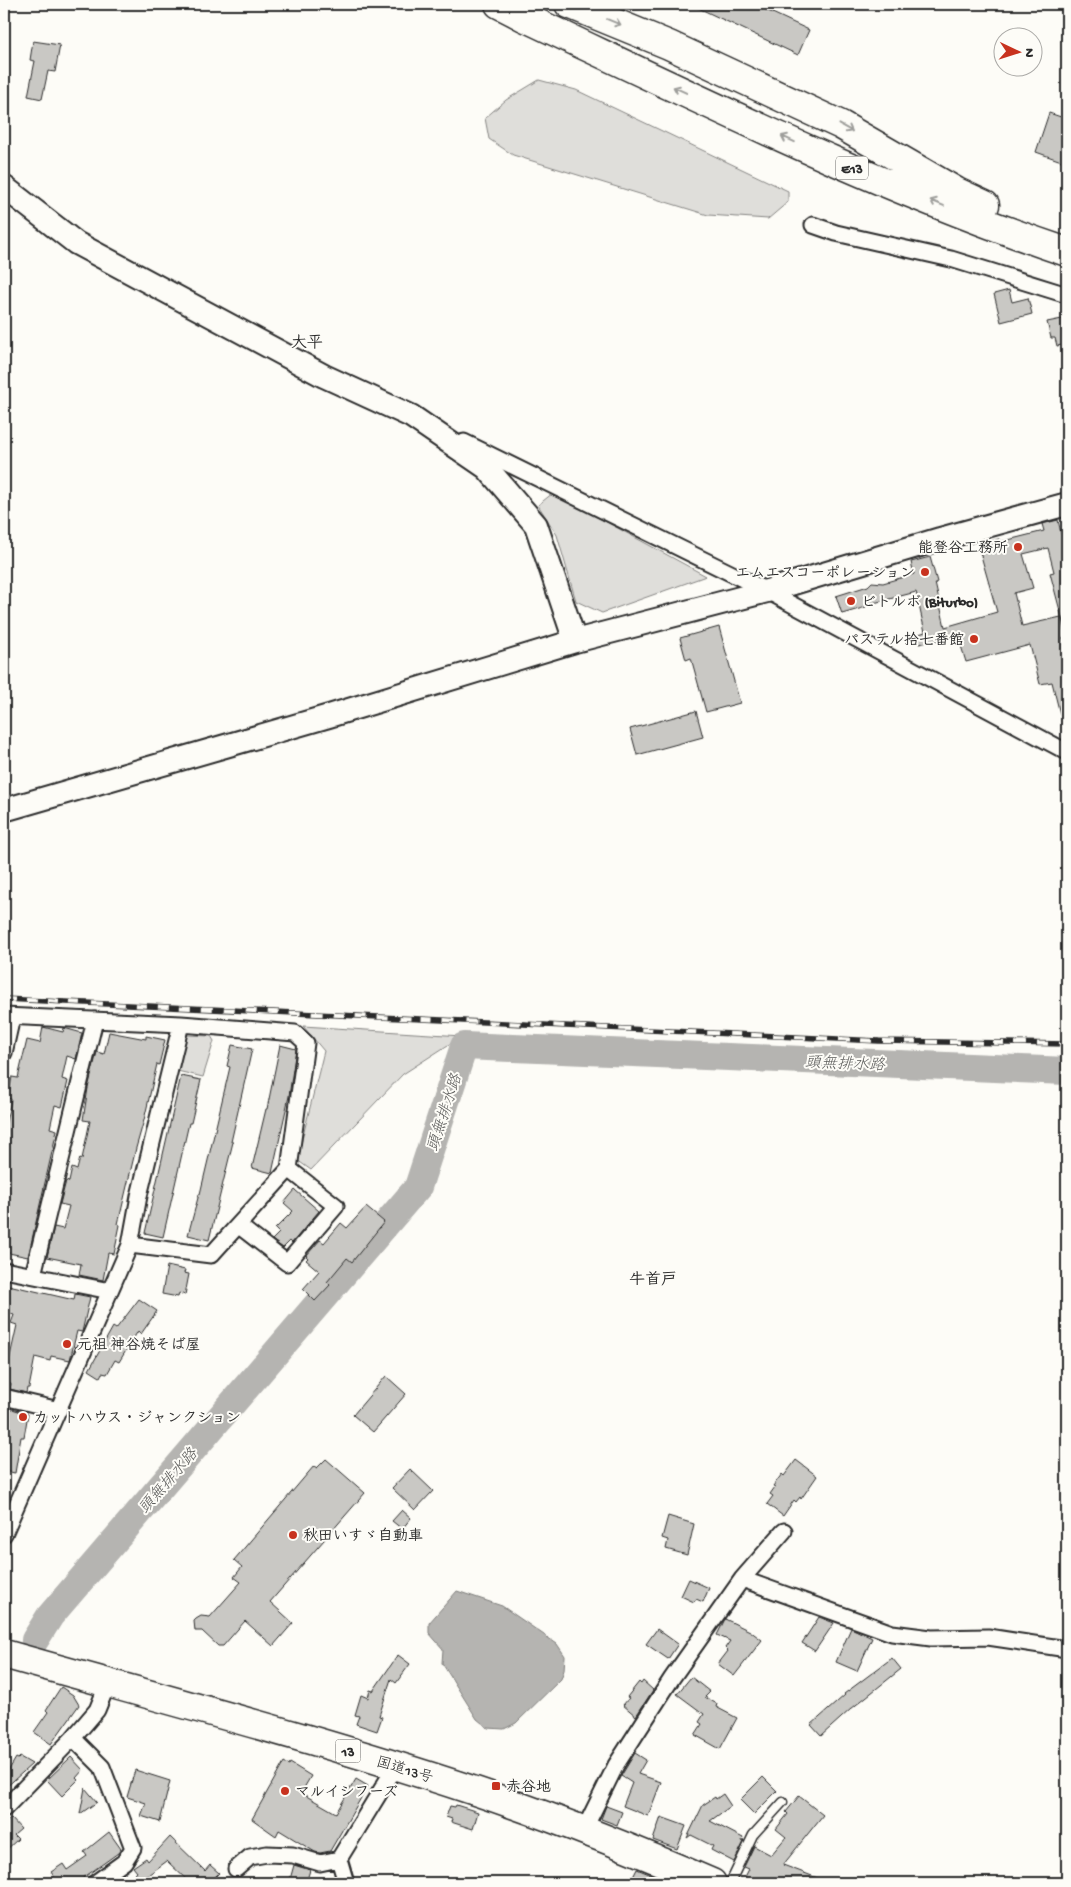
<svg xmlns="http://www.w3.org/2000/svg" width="1071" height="1887" viewBox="0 0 1071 1887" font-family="'Gochi Hand','Klee One',sans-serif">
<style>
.green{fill:#dfdeda;stroke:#858482}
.water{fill:#b5b4b1;stroke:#7e7d7b}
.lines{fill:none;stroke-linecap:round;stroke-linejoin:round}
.river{stroke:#b5b4b1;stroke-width:28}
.building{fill:#c9c8c4;stroke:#2b2b2b}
.lane-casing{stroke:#2b2b2b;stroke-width:11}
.street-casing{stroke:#2b2b2b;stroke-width:19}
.secondary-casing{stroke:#2b2b2b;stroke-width:26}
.highway-casing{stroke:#2b2b2b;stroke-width:31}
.lane{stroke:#fdfcf7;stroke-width:8}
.street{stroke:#fdfcf7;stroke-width:15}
.secondary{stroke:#fdfcf7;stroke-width:22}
.highway{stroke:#fdfcf7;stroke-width:28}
.rail-casing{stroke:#2b2b2b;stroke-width:5.5}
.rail{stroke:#fdfcf7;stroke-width:4;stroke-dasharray:11;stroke-linecap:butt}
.oneway{stroke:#9e9e9b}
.poi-dot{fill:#c8321e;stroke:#fdfcf7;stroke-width:2}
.labels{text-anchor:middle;stroke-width:4;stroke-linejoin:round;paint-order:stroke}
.shield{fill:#fdfcf7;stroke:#6a6a68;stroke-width:1}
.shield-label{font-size:14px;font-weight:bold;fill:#2b2b2b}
.poi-label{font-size:15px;font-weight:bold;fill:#2b2b2b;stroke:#fdfcf7;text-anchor:start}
.street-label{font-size:15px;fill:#2b2b2b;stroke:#fdfcf7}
.neighbourhood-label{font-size:16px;font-weight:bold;fill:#2b2b2b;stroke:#fdfcf7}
.water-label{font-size:16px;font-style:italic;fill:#5b5b5a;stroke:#fdfcf7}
</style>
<rect width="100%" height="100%" fill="#fdfcf7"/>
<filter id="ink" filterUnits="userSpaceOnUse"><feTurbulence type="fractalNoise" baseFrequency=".02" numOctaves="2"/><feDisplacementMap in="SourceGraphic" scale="10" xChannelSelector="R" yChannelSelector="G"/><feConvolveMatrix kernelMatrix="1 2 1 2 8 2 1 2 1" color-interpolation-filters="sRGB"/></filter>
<g filter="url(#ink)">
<path class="green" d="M539,80L576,90L788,191V202L768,219L708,215L513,155L489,139L485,118L506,100Z
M553,493L706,576L602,613L576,601L557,535L538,505Z
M303,1026L462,1036L403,1074L311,1170L297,1160L324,1051Z
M186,1035L211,1036L214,1041L203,1077L173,1070Z"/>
<path class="water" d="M457,1591L502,1606L557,1644L565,1656L564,1670L561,1679L516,1723L504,1729L488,1728L477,1719L442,1663L443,1649L429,1633V1623Z"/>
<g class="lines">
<path class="river" d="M35,1640L50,1616L418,1187L464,1046L1067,1071"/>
</g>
<path class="building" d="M690,4H753L809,30L798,55Z
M33,41L60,45L55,72L48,71L42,99L28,96L35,61L30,60Z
M1049,113L1067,119V163L1036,152Z
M1009,290L1012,302L1028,298L1032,314L1001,322L994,294Z
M1067,318V344L1057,346L1055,338H1051L1047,322Z
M1058,520L1067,559V621L1063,622L1050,573L1054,572L1048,548L1023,554L1033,588L1014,593L1022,626L1061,617L1066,637L1063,638L1067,653V725L1063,726L1052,682L1040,684L1030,645L966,662L958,636L919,644L916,635L925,632L916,592L866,605V607L842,614L836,596L868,586L872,582L883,583L914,574L911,562L930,557L937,582L935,583L945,627L997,612L978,545L999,539L1000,542L1044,531L1042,524Z
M719,627L740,703L706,712L691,658L686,660L680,638Z
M696,711L703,737L637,755L630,729Z
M43,1027L63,1032L64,1028L82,1033L76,1059L67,1056L62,1079L68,1081L62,1107L55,1105L50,1128L57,1130L28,1257L4,1252V1129L10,1105L11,1099L8,1098L12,1077L18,1078L27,1040L40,1043Z
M109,1032L146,1039V1036L165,1040L159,1065L157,1064L144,1120L136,1148L118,1224L120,1225L114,1254L108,1253L103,1280L79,1275L81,1264L47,1257L54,1227L63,1229L69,1206L60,1204L66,1181L69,1182L72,1168L77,1170L80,1158L82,1159L90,1121L83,1120L88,1088L97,1052L104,1054Z
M232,1045L252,1049L231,1142H233L209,1240L188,1235L199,1194H200L230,1067L227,1066Z
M280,1045L296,1049L289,1096L272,1173L252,1168L266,1109H267Z
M181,1076L201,1080L191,1123H189L163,1237L145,1233Z
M295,1190L319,1211L292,1243L290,1241L283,1248L272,1240L279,1233L275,1229L293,1211L284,1203Z
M366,1207L384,1222L352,1262L347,1258L327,1282L330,1285L315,1301L303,1289L319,1271L306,1260L308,1258L306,1256L320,1240L324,1243L341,1223L347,1228Z
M167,1266L185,1270L184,1273L189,1274L185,1295L179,1293L178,1297L162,1294Z
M4,1284L74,1300L75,1294L90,1297L82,1332L77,1331L70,1360L51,1356L50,1361L35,1357L29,1388H27L26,1393L10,1389L11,1384L4,1383V1370H7L17,1325L11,1323L14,1315L4,1312Z
M139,1299L157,1311L141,1334L138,1331L119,1362L115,1360L107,1374L102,1373L100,1377L89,1370L113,1327L116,1329Z
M386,1376L406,1394L373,1432L353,1415Z
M6,1407L28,1414L24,1437H21L15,1473L4,1471V1419Z
M326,1459L365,1493L270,1602L293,1623L273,1646L245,1621L223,1646H218L202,1631H195L194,1621L196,1619L201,1616L210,1617L241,1582L234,1577L242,1567L234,1560L314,1466L317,1468Z
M796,1460L817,1476L801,1499L800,1497L796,1502L794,1500L783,1516L767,1504L773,1496L770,1494L775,1487L773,1486L782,1474L784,1476Z
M410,1469L433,1491L415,1510L392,1488Z
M402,1510L411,1518L402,1529L392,1521Z
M668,1516L694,1524L687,1555L666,1549L668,1540L662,1538Z
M689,1579L709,1588L703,1602L696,1599L694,1602L681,1596Z
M819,1617L834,1623L815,1651L802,1643Z
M725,1619L750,1631L762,1640L734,1676L718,1664L728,1651L725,1648L730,1641L717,1635Z
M851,1628L872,1638L857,1671L836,1662Z
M657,1629L678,1644L668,1659L646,1644Z
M398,1655L410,1664L396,1683L391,1679L379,1716L382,1717L377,1731L356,1724L359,1716L355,1715L361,1695L368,1698L370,1690L373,1691Z
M892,1658L901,1669L851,1709L821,1736L811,1725L845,1695L844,1694Z
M691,1677L710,1692L705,1697L717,1704L716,1707L737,1718L720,1749L695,1735L702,1724L699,1722L704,1714L677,1694Z
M643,1681L653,1690L636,1716L623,1705L629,1698L627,1697L639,1682L641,1684Z
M61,1687L73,1695L79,1705L51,1744L34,1732L48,1712L46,1710Z
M635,1753L646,1760L638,1774L661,1782L648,1816L623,1806L632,1783L621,1776Z
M20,1757L32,1764L4,1789V1778L16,1758L18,1759Z
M71,1757L83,1770L76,1778L78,1780L62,1796L47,1780Z
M284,1762L289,1765L290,1763L311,1776L301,1793L336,1813L356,1779L368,1786L330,1851L320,1853L315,1852L279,1830L276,1836L252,1819Z
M135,1770L170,1781L160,1822L141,1816L146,1803L127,1797Z
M763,1777L777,1791L754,1814L740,1800Z
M85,1788L97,1802L80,1814Z
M723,1794L731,1806L710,1821L743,1838L742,1841L744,1842L734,1862L711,1850L713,1846L691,1835L687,1838L703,1805L715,1797L716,1799Z
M799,1796L823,1815L783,1865L828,1882V1883H758L745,1877L749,1869L744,1867L754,1846L771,1855L786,1837L776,1829L788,1814L786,1812Z
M456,1805L478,1812L473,1829L451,1822L452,1819L446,1817L450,1806L455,1807Z
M606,1806L622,1812L617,1825L601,1819Z
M661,1817L686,1826L677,1849L653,1840Z
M11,1818L21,1829L14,1835L18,1839L4,1852V1824Z
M109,1832L121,1849L118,1853L76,1883H48L55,1878L51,1872L63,1864L67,1870L87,1856L84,1852Z
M170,1837L205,1871L210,1865L219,1873L213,1879L217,1883H190L167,1861L137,1883H129L128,1882L137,1872L133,1867L146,1858L148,1861Z
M294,1865L310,1870L306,1883H289Z
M637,1869L671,1883H630Z"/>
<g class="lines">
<defs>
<path id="lane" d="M730,1883L753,1835L783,1802"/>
<path id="street" d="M813,225L836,233L951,259L1067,295
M464,442L767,591L1067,752
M4,1016L181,1024L295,1033L306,1043L289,1169L211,1255L130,1245
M4,1053L12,1017
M238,1225L287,1263L336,1206L289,1169
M4,1270L110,1291
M33,1275L95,1020
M4,1397L59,1410
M4,1534L130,1245L139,1196L181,1024
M742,1579L892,1633L931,1638L988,1637L1067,1649
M73,1738L102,1767L133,1848L124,1862L95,1883
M4,1809L73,1738L97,1710L108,1683
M584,1830L616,1765L672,1678L742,1579L784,1531
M236,1869L250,1857L267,1854L293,1855L320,1863L339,1859
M346,1883L339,1859L396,1766"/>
<path id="secondary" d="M4,187L76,243L324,376L411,416L487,468L536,525L575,641
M4,810L329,716L575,641L767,591L940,539L1067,504"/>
<path id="highway" d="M499,4L524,17C703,101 880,189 1067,252
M569,4L669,45L841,125L957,192L985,205
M4,1654C160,1698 318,1739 472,1790C553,1817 633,1849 712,1883"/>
</defs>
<use href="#lane" class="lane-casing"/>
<use href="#street" class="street-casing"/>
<use href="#secondary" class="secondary-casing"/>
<use href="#highway" class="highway-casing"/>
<use href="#lane" class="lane"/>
<use href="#street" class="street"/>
<use href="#secondary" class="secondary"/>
<use href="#highway" class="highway"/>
<defs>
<path id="rail" d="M4,999L879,1041L1067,1044"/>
</defs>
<use href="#rail" class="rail-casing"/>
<use href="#rail" class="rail"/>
</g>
<defs><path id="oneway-shaft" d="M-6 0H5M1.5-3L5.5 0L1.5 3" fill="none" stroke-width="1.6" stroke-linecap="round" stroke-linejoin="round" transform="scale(1.25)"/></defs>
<g class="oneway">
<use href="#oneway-shaft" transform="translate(614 22) rotate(22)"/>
<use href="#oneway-shaft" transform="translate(680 90) rotate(-156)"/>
<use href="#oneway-shaft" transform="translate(846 128) rotate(29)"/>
<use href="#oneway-shaft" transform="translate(788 139) rotate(-155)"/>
<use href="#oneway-shaft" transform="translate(937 203) rotate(-157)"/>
</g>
</g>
<g class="poi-dot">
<circle cx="1018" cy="547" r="5"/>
<circle cx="925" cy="572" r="5"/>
<circle cx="851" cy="601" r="5"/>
<circle cx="974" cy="639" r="5"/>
<circle cx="67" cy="1344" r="5"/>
<circle cx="23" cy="1417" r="5"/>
<circle cx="293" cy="1535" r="5"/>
<rect x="491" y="1781" width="10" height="10" rx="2.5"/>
<circle cx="285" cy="1791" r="5"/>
</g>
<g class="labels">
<g class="shield">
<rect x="836" y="156.5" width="32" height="23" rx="4"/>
<rect x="335.5" y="1739.5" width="25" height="23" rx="4"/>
</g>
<g class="shield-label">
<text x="852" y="173">E13</text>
<text x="348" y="1756">13</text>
</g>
<g class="poi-label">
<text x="1008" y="552" text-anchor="end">能登谷工務所</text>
<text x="915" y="577" text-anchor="end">エムエスコーポレーション</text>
<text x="861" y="606">ビトルボ (Biturbo)</text>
<text x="964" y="644" text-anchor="end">パステル拾七番館</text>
<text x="77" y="1349">元祖 神谷焼そば屋</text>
<text x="33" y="1422">カットハウス・ジャンクション</text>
<text x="303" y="1540">秋田いすゞ自動車</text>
<text x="506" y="1791">赤谷地</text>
<text x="295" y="1796">マルイシフーズ</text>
</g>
<g class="street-label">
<text transform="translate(405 1769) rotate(17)" y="5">国道13号</text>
</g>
<g class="neighbourhood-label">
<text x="307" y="347">大平</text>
<text x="653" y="1284">牛首戸</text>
</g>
<g class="water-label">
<text transform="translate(845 1062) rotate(2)" y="6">頭無排水路</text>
<text transform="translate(443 1112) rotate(-72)" y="6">頭無排水路</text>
<text transform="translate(167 1480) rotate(-49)" y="6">頭無排水路</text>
</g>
</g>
<rect width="1071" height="1887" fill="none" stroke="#fdfcf7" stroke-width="20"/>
<rect x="10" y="10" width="1051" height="1867" fill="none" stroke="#2b2b2b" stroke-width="2" filter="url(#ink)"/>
<g transform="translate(1018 52) rotate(94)"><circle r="24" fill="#fdfcf7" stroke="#a9a8a5"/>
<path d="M0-4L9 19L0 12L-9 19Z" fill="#c8321e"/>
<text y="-8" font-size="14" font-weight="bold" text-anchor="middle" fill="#2b2b2b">N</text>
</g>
</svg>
